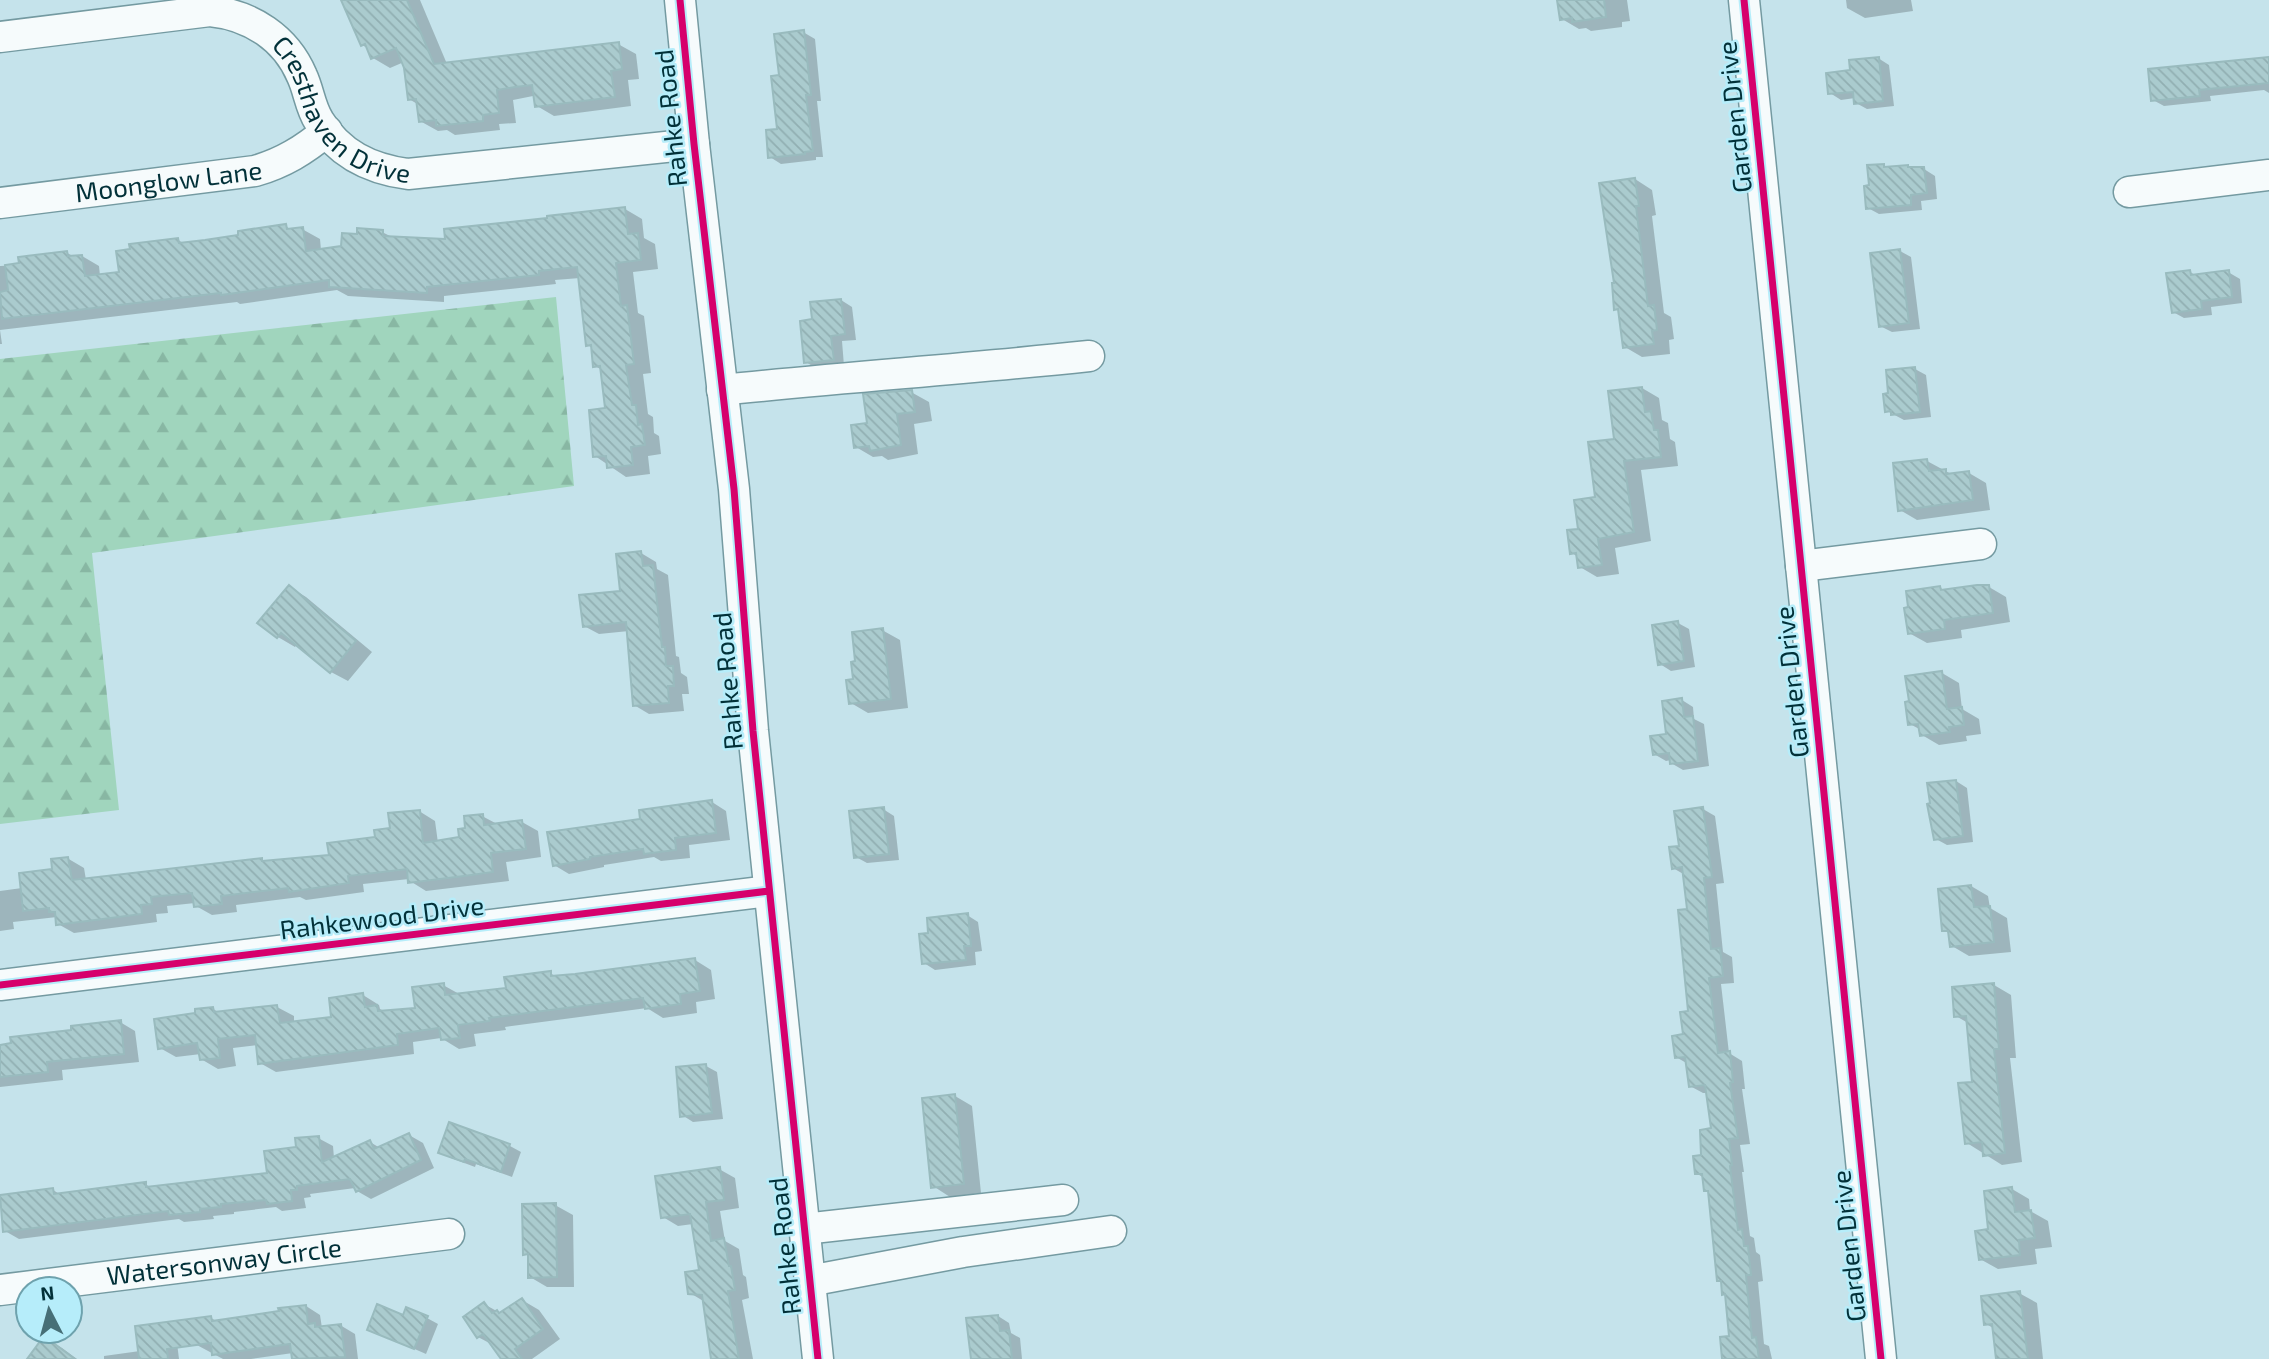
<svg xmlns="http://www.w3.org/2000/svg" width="2269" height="1359" viewBox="0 0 2269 1359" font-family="'Exo 2',sans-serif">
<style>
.forest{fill:url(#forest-firs)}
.shadow{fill:#0003}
.building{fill:url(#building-back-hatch);stroke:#99bbbe;stroke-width:2}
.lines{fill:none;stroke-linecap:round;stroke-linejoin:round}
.minor-casing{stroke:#749aa1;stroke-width:33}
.minor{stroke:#f6fbfc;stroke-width:30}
.cycleway-casing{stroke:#b6edfa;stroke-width:11}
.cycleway{stroke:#d6006c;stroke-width:7}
.labels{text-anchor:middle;stroke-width:5;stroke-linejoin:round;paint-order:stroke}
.street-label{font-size:26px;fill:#023139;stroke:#b6edfa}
</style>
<defs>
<pattern id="forest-firs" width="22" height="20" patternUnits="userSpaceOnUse" patternTransform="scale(1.75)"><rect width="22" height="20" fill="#a0d5bd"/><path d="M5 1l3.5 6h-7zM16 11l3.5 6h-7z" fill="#88b7a3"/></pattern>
<pattern id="building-back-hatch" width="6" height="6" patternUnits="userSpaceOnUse" patternTransform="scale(1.75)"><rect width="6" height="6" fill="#aacbce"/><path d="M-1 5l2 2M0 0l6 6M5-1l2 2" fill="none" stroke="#91afb2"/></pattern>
</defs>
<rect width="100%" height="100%" fill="#c5e3eb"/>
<path class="forest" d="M556,297L574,486L92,553L119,810L0,824V359Z"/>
<path class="shadow" d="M349,0H420L447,64L618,44L636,54L639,79L628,80L631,106L554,116L537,106L536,96H533L513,100L516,123L499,124L500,130L455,135L447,130L438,131L420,121L419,105L409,99L404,62L390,68L373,58L369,49L362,45Z
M1559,0H1627L1630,21L1622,22V27L1591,31L1586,28L1579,29L1562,19Z
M1846,0H1911L1913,11L1865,18L1847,8Z
M803,32L815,39L821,101H817L823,157H816V160L781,164L770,157L779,130L781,77Z
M2269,57V93L2264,90L2210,96L2211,101L2164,106L2153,100Z
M1878,58L1889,65L1894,106L1867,109L1856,103L1855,98L1841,100L1830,93L1852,71Z
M1883,166L1889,169H1924L1935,176L1937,199L1921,201L1922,210L1879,214L1868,208L1871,187Z
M1635,179L1652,190L1656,215L1652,216L1664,313L1671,317L1674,339L1669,340L1670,354L1642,357L1625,347L1620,311L1616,308V285Z
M625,209L642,219L644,238L655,244L658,269L633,272L638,313L644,316L651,373L643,374L648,414L653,417L654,433L659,436L661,454L648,456L650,474L626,477L595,456L607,410L602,370L595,366L593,348L587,345L580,278L555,280L556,284L444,296V302L348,296L337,290L240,304L237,302L0,330L2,344H0V266L21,265L67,253L75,257L82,256L99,266L100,276L121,274L178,240L185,244L206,241L285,226L292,230L302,229L320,239L321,250L343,247L382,232L394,238L447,241Z
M1900,251L1911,257L1920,329L1892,332L1880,326Z
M2190,272L2197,276L2228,272L2240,279L2242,303L2211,307L2212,315L2184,318L2173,312Z
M841,300L852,307L856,340L842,341L844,366L817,369L806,362L813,321Z
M1915,369L1926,375L1931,417L1904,420L1887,411Z
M1642,388L1659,398L1662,420L1668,423L1670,439L1675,442L1678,466L1641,470L1651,541L1615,548L1619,574L1597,577L1580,567L1578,557L1572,553L1580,530L1597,498L1616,440Z
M911,392L929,402L932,421L914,424L918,454L888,460L882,456L873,457L856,447Z
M1927,461L1953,475L1969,473L1986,483L1990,510L1917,520L1900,510Z
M641,553L656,562L657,569L668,575L676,656L679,657L681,673L687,677L689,694H682L684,711L649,714L634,705L629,631L599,634L584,626L622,593Z
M289,587L306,597L372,652L348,681L331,672L297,644L295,647L278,637Z
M1989,587L2006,597L2010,622L1961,630L1962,638L1927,643L1909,633L1940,588L1946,591Z
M1678,623L1689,629L1695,667L1671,671L1660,664Z
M882,630L900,640L908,708L868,713L851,703L857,662Z
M1942,673L1959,683L1962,709L1979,719L1981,734L1966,736L1967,741L1939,745L1922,735L1921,730L1910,724Z
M1682,700L1693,707L1694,719L1704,724L1709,766L1683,770L1671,763V760L1666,761L1654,754L1668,736Z
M1956,781L1967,788L1973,842L1947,845L1936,839Z
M712,802L726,811L730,840L689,845L690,858L661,861L654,857L604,865V867L569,874L554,865L642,820Z
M883,809L894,816L899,860L867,863L856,857Z
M1703,809L1715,816L1724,883L1716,884L1723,952L1732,957L1734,983L1721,984L1729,1053L1742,1061L1745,1089H1742L1750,1144L1740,1145L1744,1172H1742L1750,1236L1754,1238L1756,1252L1760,1255L1763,1281L1758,1282L1764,1344L1769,1346L1772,1359H1723L1731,1337L1727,1295L1723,1283L1719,1280L1710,1192L1706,1190L1704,1178L1696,1173L1713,1130L1708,1093H1703L1690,1086L1688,1064L1676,1057L1685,1036L1690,1012L1689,911L1685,875L1673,868L1681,847Z
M419,811L435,821L438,843L461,839L467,829L482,816L499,825L522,822L538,831L541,857L506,862L509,881L426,891L410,881L409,879L363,884L364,892L306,900L300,897L236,905L237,912L212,915L196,906L195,903L167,906L168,913L156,914L157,922L74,933L58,924L57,917L13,922L14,929L0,931V891L22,888L54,870L67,858L84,868L86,880L262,860L265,862L331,856L377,838Z
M1971,886L1988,896L1990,908L2007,918L2011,952L1969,956L1952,946L1950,934L1944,930Z
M967,915L978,922L982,951L975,952L976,965L935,970L924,963L930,935Z
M695,960L711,970L715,999L696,1002L697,1013L663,1018L647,1008L505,1027L506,1030L474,1034L476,1046L459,1049L441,1038L413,1042L414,1054L276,1072L260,1063L258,1045L233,1048L236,1066L218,1069L201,1059V1054L176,1057L160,1048L197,1014L213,1009L220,1013L277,1007L294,1016V1023L333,1019L363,995L379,1005L380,1009L386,1012L417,1009L443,985L461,995L508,989L550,973L557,977Z
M1994,985L2011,995L2016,1058H2010L2022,1162L2002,1165L1967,1143L1974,1083L1968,1023L1956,1016Z
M120,1022L135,1031L139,1062L62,1070L63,1080L0,1087V1047Z
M706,1066L717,1072L723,1119L693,1122L682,1115Z
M955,1096L972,1106L981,1193L950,1197L933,1186Z
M450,1124L510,1146L521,1152L512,1177L476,1164L475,1167L451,1158L440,1152Z
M409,1135L423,1143L434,1168L371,1199L357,1191L355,1188L310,1194L311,1197L304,1198L306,1208L282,1211L276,1207L234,1212V1214L213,1216L214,1219L184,1222L179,1219L19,1239L5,1231L53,1190L61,1195L145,1184L152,1188L269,1175L298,1149L318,1138L333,1146L334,1158L370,1142L380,1148Z
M719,1169L735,1178L739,1208L720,1211L725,1241L739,1249L743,1275L746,1277L749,1298L742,1300L753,1359H712L705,1302L690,1293L701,1271L693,1224L678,1226L663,1217Z
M2012,1189L2029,1199L2030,1211L2048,1221L2052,1247L2035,1249L2037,1264L1998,1269L1980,1259L1990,1231Z
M555,1205L573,1215L574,1287H547L530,1277V1256L525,1254Z
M2019,1293L2037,1303L2043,1359H1998L1995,1329L1986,1324Z
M522,1300L539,1310L560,1339L532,1359H503L493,1345L478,1337L484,1304L502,1314Z
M306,1306L320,1315L322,1328L340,1325L355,1334L358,1359H294L293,1353L251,1359H223L195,1344L211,1318L218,1322Z
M998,1316L1009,1323L1011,1333L1020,1338L1022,1359H973Z
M427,1318L438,1324L426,1354L369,1329Z
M176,1335L179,1359H104V1356L140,1351Z
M45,1338L62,1348L77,1359H33Z"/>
<path class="building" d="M341,0H407L434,64L619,42L622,69L611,71L615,97L535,107L532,85L515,87L497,90L499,113L483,115V121L436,126V120L419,122L416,99L408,100L404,68L396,48L371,59L365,44L361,46Z
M1557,0H1604L1606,17L1572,22V18L1560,20Z
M804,30L811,95H806L813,151L805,152V154L768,158L766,130L777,129L771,76L779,75L774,34Z
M1879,57L1883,101L1854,104L1853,92L1828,94L1826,73L1850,70L1849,60Z
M2269,57V83L2199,90L2200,96L2151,101L2148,69Z
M1884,164V167L1908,165V167H1924L1927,193L1911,195V205L1866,209L1864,186L1869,185L1867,165Z
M1635,178L1639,206H1636L1648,306L1654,305L1657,330L1652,331L1654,344L1623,348L1618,309L1614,310L1612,283H1614L1599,183Z
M625,207L628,234L638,233L641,260L616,263L621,306L627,305L634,364L626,365L632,405H636L638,425L642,424L645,445L631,447L633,465L607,468L606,456L593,457L589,410L605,408L600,366L593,367L591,345L586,346L577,267L539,271V275L427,287V293L329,287V280L221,295V293L2,319L0,292L8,290L5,265L19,263L18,257L67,251L68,256L82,255L85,276L119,272L116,251L130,249L129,244L178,238L179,243L205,240L238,235V231L286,224L287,229L303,227L306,251L341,246L342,233L357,234V228L383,230V236L445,239L444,229L547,218V216Z
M1900,249L1909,323L1879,327L1870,253Z
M2190,270L2191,275L2229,270L2232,297L2201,301L2202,309L2172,313L2166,273Z
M841,299L845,334L831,336L834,360L804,363L800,321L812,319L810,302Z
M1915,367L1920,412L1891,415V411L1885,412L1883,394L1888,393L1886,370Z
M1642,387L1645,412L1651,411L1654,430H1658L1661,457L1624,461L1634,532L1598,539L1602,565L1578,568L1576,553L1570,554L1567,530L1578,529L1574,500L1595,497L1588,442L1614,439L1608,391Z
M912,390L915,412L897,414L901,445L870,451L869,446L854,448L851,425L867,423L863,394Z
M1927,459L1929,471L1946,469V474L1969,471L1973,500L1898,511L1893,463Z
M641,551L643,566L653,565L662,647H665L666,666H673L674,686H668L669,703L633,706L626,622L583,627L579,595L620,591L616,554Z
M289,585L356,641L330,673L281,633L277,638L257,623Z
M1977,585H1989L1993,613L1944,620L1945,629L1908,634L1904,608L1908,607L1906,591L1940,586L1941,590Z
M1678,621L1684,661L1658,665L1652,625Z
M883,628L891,699L849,704L846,680L853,679L851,662L855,661L852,632Z
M1942,671L1947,709L1962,707L1964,725L1949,727L1950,732L1920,736L1918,724L1908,725L1905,702L1909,701L1905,676Z
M1682,698L1684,717L1693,716L1698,761L1670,764L1669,753L1653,755L1650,736L1666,734L1662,701Z
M1956,780L1963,836L1934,840L1927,804L1930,803L1927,783Z
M712,800L716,833L675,838L676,850L644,854L643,849L590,857V859L553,866L547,832L640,819L639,810Z
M884,807L889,854L854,858L849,811Z
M1703,807L1712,877L1704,878L1711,949L1720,948L1723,976L1709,978L1718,1053L1730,1051L1733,1082L1730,1083L1738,1138L1729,1139L1732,1165L1730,1166L1738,1230L1742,1229L1744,1246H1748L1751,1275H1746L1752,1338L1756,1337L1759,1359H1722L1720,1337L1729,1336L1725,1294L1722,1295L1721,1281H1717L1708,1191H1704L1702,1174H1695L1693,1156L1701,1155L1700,1130L1711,1128L1705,1085L1689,1087L1685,1057L1675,1058L1672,1036L1683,1034L1680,1012L1688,1011L1678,910L1687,909L1682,867L1672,869L1669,847L1679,846L1674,811Z
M420,810L423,843L459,837L458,829L465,828L464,816L483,814L484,825L522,820L526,849L491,853L493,872L464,876L408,883L407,869L348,876L349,883L289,892L288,888L221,896L222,904L194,907L192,893L151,897L152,904L141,905L142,914L56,925L55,912H49V908L23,911L19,873L52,869L51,859L68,857L72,880L262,858V861L329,855L327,843L375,837L374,830L390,828L388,813Z
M1971,885L1974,907L1990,906L1994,942L1950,947L1948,931H1942L1938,889Z
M968,913L971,946H964L966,960L922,964L919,934L928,933L927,918Z
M695,958L700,991L680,994L681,1004L645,1009L643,998L489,1018L490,1021L458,1025L460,1038L441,1040L439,1028L397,1034L398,1045L258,1064L255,1035L218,1039L220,1058L200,1060L197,1043L158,1049L154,1019L195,1013V1009L213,1007L214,1012L277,1005L280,1023L331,1017L329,998L363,993L365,1007L377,1005L378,1011L415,1008L412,987L444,983L445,995L506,988L504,977L551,971V976L575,974Z
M1994,983L1999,1049H1994L2005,1153L1983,1156L1982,1142L1965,1144L1958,1083L1972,1082L1966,1016L1954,1017L1952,987Z
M121,1020L124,1054L47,1062L48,1072L0,1077V1045L11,1043L10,1037L71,1030V1026Z
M706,1064L712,1113L680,1117L676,1067Z
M955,1094L964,1184L931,1188L922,1098Z
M449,1122L510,1144L501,1172L465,1159L464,1162L438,1153Z
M409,1133L421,1160L356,1192L350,1179L297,1186V1190H291L292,1201L267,1204L266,1200L221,1204V1207L200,1209V1212L169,1215L168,1211L3,1232L0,1195L53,1188L54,1194L146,1182V1187L267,1173L264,1151L296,1147L295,1138L319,1136L322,1162L370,1140L374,1149Z
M720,1167L724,1200L706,1202L711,1241L724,1238L729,1266H731L735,1290L728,1291L739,1359H711L702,1295L688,1294L685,1272L699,1270L690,1214L661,1218L655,1176Z
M2012,1187L2015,1212L2031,1210L2035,1238L2019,1240L2020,1255L1979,1260L1975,1231L1988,1229L1984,1191Z
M556,1203L557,1277L528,1278V1254L523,1255L522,1204Z
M2020,1291L2028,1359H1996L1992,1324L1984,1325L1981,1296Z
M522,1298L543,1329L515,1349L522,1359H501L483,1334L477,1338L463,1317L484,1302L492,1313L497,1310L499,1313Z
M377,1304L403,1315L406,1307L428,1316L414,1349L367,1330Z
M306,1305L308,1324L315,1323V1327L341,1324L345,1357L292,1359L290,1344L212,1355L211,1343L167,1349L168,1359H139L135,1326L211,1316L212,1321L279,1311L278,1308Z
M998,1315L1000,1331L1009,1330L1012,1359H971L966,1318Z
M44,1336L75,1359H27Z"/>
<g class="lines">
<defs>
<g id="minor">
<path d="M680,0L694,144L734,489L753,731L818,1359"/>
<path d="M1744,0L1881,1359"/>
<path id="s1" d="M0,37L210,11C251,15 286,38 302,76C309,91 310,107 319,121C339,154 370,169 408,174L694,144"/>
<path d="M2129,192L2269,175"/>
<path id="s2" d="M0,203L255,171C283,163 304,150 327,131"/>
<path d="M722,390C845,377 967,369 1089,356"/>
<path d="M1801,566L1981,544"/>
<path d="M0,985L769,891"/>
<path d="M804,1229L1063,1200"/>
<path d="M809,1281L963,1252L1111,1231"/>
<path id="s3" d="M0,1290L449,1234"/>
</g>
</defs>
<use href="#minor" class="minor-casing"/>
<use href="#minor" class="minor"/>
<defs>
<path id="cycleway" d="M680,0L694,144L734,489L753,731L818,1359
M1744,0L1881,1359
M0,985L769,891"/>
</defs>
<use href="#cycleway" class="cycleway-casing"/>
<use href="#cycleway" class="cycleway"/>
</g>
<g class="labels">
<g class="street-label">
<text dy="9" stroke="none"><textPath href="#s1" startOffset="387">Cresthaven Drive</textPath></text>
<text transform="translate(1735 117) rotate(-96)" y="9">Garden Drive</text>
<text transform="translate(671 118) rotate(-96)" y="9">Rahke Road</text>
<text dy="9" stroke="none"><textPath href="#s2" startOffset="170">Moonglow Lane</textPath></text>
<text transform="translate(728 681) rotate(-95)" y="9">Rahke Road</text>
<text transform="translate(1792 682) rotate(-96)" y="9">Garden Drive</text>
<text transform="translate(382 918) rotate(-7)" y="9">Rahkewood Drive</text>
<text transform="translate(785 1246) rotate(-96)" y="9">Rahke Road</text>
<text transform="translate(1849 1246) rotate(-96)" y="9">Garden Drive</text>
<text dy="9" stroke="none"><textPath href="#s3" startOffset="226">Watersonway Circle</textPath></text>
</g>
</g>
<g transform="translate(49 1310) rotate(354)"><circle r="33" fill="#b6edfa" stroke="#6ea2ad" stroke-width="2"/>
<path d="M0-5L12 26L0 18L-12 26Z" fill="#466f77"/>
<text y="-10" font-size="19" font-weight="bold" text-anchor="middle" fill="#023139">N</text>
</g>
</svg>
